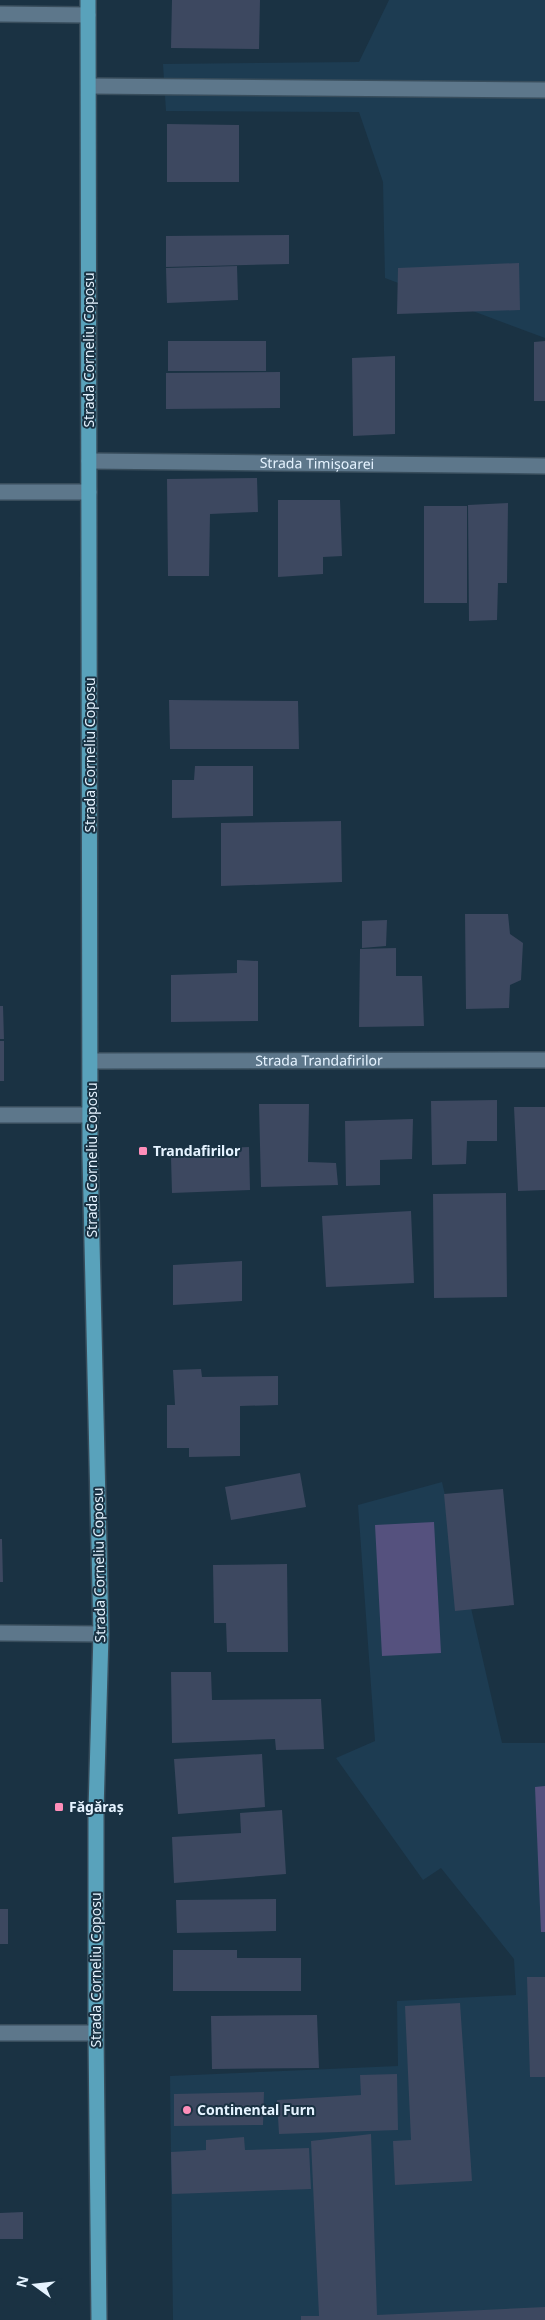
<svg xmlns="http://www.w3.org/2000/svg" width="545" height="2320" viewBox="0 0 545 2320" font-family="'Noto Sans',sans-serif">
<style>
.built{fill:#1d3c52}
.green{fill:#55517e}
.building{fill:#3d4860}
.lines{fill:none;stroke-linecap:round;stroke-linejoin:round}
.minor-casing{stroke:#384d5c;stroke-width:18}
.major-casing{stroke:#384d5c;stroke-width:18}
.minor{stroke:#5d778b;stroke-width:15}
.major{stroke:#59a2bb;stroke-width:15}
.poi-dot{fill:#ff8eb9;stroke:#1a3243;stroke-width:2}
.labels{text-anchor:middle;stroke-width:4;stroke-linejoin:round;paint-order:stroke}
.street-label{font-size:14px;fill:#e5f3ff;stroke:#1a3243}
.poi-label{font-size:14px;font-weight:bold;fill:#e5f3ff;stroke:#1a3243;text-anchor:start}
</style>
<rect width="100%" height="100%" fill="#1a3243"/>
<path class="built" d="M389,0H545V338L385,278L383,182L359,112L166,111L163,64L359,62Z
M442,1482L502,1743H545V2320H173L170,2076L398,2066L397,2001L516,1995L514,1959L441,1868L423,1880L336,1758L375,1741L358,1505Z"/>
<path class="green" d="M434,1522L441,1653L382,1656L375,1525Z
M545,1786V1932H541L535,1787Z"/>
<path class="building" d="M172,0H260L259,49L171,48Z
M167,124L239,125V182H167Z
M289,235V264L166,267V236Z
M519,263L520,310L397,314L398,268Z
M237,266L238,300L167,303L166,268Z
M168,341H266V371H168Z
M545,341V401H534V342Z
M395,356V434L353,436L352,358Z
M280,372V408L166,409V373Z
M257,478L258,512L210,514L209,576H168L167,479Z
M278,500H340L342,556L323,557V574L278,577Z
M508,503L507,583H498L497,620L469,621L468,505Z
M424,506H467V603H424Z
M169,700L298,701L299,749H170Z
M195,766H253V816L172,818V780H194Z
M341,821L342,882L221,886V823Z
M465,914H508L510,934L523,943L521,980L510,985L509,1008L466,1009Z
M387,920L386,946L362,948V921Z
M396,948V976H422L424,1026L359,1027L360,949Z
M237,960L258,961V1021L171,1022V975L237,973Z
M0,1006H3L4,1039H0Z
M0,1041H4V1081H0Z
M497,1100V1141H467L466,1164L432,1165L431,1101Z
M259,1104H309L308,1162L336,1163L338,1185L261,1187Z
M514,1107H545V1190L518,1191Z
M413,1119L412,1159L380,1160V1185L346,1186L345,1121Z
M249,1147L250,1190L172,1193L171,1157L199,1156L200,1149Z
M506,1193L507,1297L434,1298L433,1194Z
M411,1211L414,1283L326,1287L322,1216Z
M242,1261V1301L173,1305V1265Z
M201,1369L202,1377L278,1376V1405L240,1406V1456L189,1457V1448H167V1405H175L173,1370Z
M300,1473L306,1507L231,1520L225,1487Z
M503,1489L514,1605L455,1611L444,1494Z
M0,1539H2L3,1582H0Z
M287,1564L288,1652H227L226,1623H214L213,1565Z
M171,1672H211L212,1700L321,1699L324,1749L276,1750L275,1739L172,1743Z
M262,1754L265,1807L178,1814L174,1759Z
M282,1810L286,1874L174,1883L172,1837L241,1833L240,1813Z
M276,1899V1931L177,1933L176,1900Z
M0,1909H8V1944H0Z
M173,1950H237V1958H301V1991H173Z
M527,1977H545V2077H530Z
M460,2003L472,2181L395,2185L393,2141L411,2140L405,2006Z
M317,2015L319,2068L212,2069L211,2016Z
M397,2074L398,2130L279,2134L277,2100L361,2095L360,2075Z
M264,2092L263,2125L174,2126V2094Z
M371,2134L377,2315L545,2307V2320H301V2316H319L311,2141Z
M244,2137L245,2150L309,2148L311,2189L172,2194L171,2152L206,2150V2140Z
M23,2212V2239H0V2213Z"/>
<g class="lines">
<defs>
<g id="minor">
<path d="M0,14L88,15"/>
<path d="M89,86L545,90"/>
<path id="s1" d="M89,461L545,466"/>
<path d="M0,492H89"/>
<path id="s2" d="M91,1061L545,1060"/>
<path d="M0,1115H91"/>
<path d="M0,1633L101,1634"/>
<path d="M0,2033H96"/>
</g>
<path id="major" d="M88,0L90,1155L101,1634L96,1811V2033L99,2320"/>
</defs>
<use href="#minor" class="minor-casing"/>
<use href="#major" class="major-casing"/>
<use href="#minor" class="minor"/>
<use href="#major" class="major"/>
</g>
<g class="poi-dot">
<rect x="138" y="1146" width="10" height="10" rx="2.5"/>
<rect x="54" y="1802" width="10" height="10" rx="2.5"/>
<circle cx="187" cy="2110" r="5"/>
</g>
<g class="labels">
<g class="street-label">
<text transform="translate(89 350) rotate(-90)" y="5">Strada Corneliu Coposu</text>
<text dy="5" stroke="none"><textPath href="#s1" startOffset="228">Strada Timișoarei</textPath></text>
<text transform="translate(90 755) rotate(-90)" y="5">Strada Corneliu Coposu</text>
<text dy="5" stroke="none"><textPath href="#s2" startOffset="228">Strada Trandafirilor</textPath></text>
<text transform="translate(92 1160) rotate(-90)" y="5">Strada Corneliu Coposu</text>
<text transform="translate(99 1565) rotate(-91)" y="5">Strada Corneliu Coposu</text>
<text transform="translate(96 1970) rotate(-90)" y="5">Strada Corneliu Coposu</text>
</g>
<g class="poi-label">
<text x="153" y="1156">Trandafirilor</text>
<text x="69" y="1812">Făgăraș</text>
<text x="197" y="2115">Continental Furn</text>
</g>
</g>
<g transform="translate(35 2285) rotate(285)" stroke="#1a3243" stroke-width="4" paint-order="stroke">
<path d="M0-4L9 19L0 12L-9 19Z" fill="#e5f3ff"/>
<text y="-8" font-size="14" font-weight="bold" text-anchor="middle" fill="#e5f3ff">N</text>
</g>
</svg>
